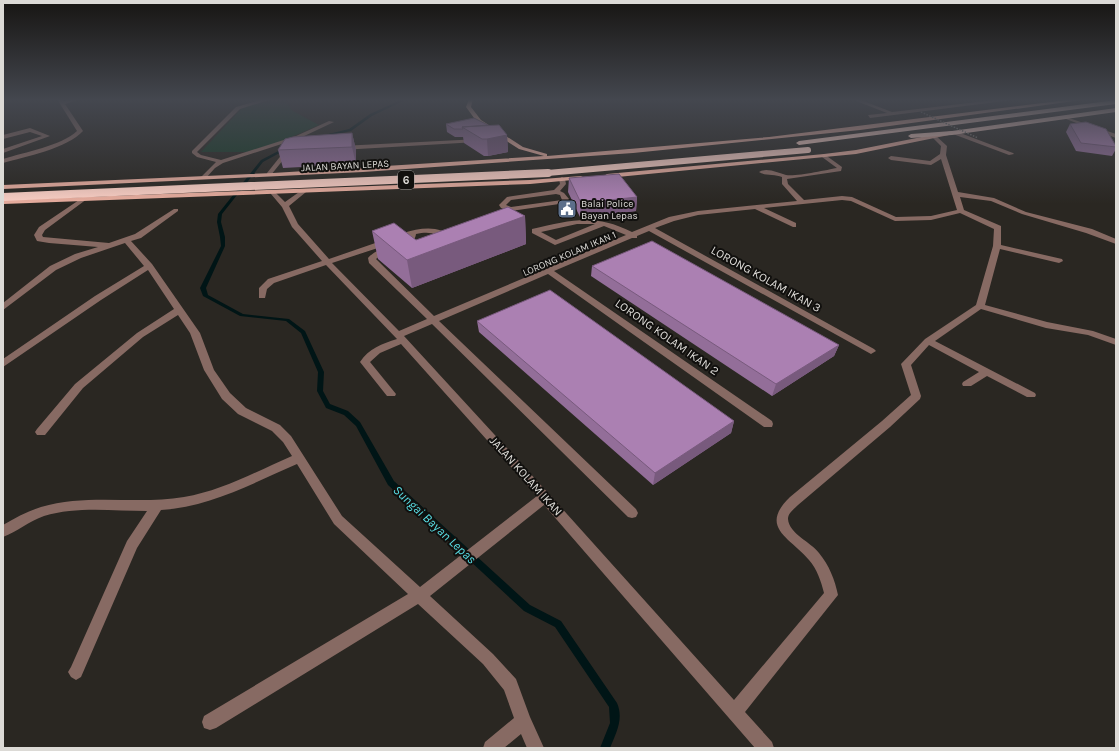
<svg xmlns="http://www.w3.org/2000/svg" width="1119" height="751" viewBox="0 0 1119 751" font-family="Karla,sans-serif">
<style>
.green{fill:#193b28}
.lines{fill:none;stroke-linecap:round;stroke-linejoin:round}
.stream{fill:#001516;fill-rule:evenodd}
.minor{fill:#876a63;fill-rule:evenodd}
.major{fill:#e8ad9e;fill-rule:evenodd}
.highway{fill:#fbcfc4;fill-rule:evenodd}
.path-bridge{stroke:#7a7773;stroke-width:1.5;stroke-dasharray:1.5 1.5;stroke-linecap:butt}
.highway-bridge-far1{stroke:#fbcfc4;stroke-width:6}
.highway-bridge{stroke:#fbcfc4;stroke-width:8}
.wall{fill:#936e99}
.shaded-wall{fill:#785a7d}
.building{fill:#ab80b2;stroke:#785a7d}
.labels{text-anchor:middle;stroke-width:4;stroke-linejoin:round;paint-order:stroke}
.far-street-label{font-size:10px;fill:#dcdad6;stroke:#11100e}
.far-poi-label{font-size:10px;fill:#dcdad6;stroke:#11100e;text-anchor:start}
.shield{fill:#11100e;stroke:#9f9d9a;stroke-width:1}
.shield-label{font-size:11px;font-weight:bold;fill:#dcdad6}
.street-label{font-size:12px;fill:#dcdad6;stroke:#11100e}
.water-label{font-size:13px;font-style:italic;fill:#59dfe6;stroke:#11100e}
</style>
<rect width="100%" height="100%" fill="#2a2722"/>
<path class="green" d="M284,99L293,111L319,125L282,141L248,152H201L244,106Z"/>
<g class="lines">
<path class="stream" d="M403,99H407L372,116L351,131L322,137L320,136L349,129L370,114Z
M284,148L287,149L263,162L222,214L221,222L225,237V246L206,288L208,295L243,314L289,319L305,331L324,372L323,391L330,404L348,411L360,422L394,481L530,605L561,621L617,703C624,719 616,733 610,748H600L610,723L609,707L555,627L524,611L388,485L356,426L344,415L326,408L325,406L317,391L318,372L301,333L286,321L240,316L203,296L200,288L221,246L220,237L217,222L218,214L261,160Z"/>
<path class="minor" d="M57,99H62L63,101L81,99L65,104L83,131C68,148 25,157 3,163V159C25,152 61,146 77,131Z
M264,99H272L240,109L197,152L201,155L221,160L296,136L329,121L334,122L300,138L223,163L215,168L205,179H201V177L216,162L197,157L192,153V151L236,107Z
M851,99H858L892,112L1003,99H1019L870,118L868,115L887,113Z
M1066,117L1116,134V138L1066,119Z
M30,128L50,136L3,153V149L42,136L30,132L3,139V135Z
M955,131L1013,153L1014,154L1009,155L953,134L952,133Z
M935,135L947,146L946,155L958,192L994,198L1026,212L1092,229L1116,239V244L1086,233L1022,214L991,201L960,197L964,210L1001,226V245L1062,259L1063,261L1059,263L1000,249L985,305L1047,322L1093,331L1116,339V345L1088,335L1046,328L981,309L935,341L1035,393L1036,395L1035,397H1027L987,376L971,386H963L962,384L963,382L979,372L929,345L911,365L921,396L920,399L890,427L798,505C794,509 788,513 788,519C789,534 811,542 819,553C829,565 835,580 838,595L745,712L772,742L774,748H755L544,505L430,596L493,654L516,679L530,717L544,748H527L521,734L504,748H483L485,742L514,718L504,690L483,664L418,604L216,728L210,730L204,728L202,722L204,716L408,594L334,524L297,464C253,483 210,507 161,510L137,548L81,677L76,680L71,677L68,672L71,667L127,541L147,511C113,511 77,506 44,516C29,521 17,532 3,537V525C15,518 28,511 41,507C88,493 137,505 184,497C222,491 257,471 292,456L283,442L272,431L238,414L222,399L204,370L190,333L178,315L143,337L83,388L45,435H37L35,432L37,429L75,384L137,333L174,309L148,270L101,300L3,367V359L95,296L144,266L125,243L81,258L56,270L3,310V303L50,266L75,254L98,247L49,243L37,241L34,235L39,227L82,198L87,199L45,230L42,235L43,237L109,243L135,234L174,209H178V211L141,238L131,241L152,264L200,333L214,370L230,393L246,408L280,425L291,436L342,516L420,587L537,496L401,344L380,353L370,362L396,394L395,396H387L360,362C369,348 382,344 397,339L326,265L274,283L267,289L265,298H259V288L268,279L322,261L292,227L282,207L271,194V192H275L285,202L302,190H306V192L289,206L298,224L329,259L384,240H390V244L332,263L399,331L427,319L369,263L368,258C378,246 397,248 408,237H403V233C421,228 439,224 454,239L450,241H447C437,233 429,231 416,234C415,247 391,252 380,256L376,259L434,316L626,235L604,226L555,245L532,233V229C572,220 594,213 632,232L669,217L698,211L797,201L782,184V177C775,174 765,176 759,172C767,167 778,173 786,175C795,177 826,170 837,168L822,157V155L824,154L842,167L841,171L787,179L788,184L804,200L842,196L852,197L896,217L931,216L957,210L941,159L931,165L891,160L888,158L891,156L930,161L940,154L941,146L932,137ZM842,200L851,201L895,221L931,220L960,213L994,229L993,246L976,305L925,339L901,364L911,395L882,421L790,497C758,528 791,538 809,560C817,569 821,581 824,593L734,700L549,494L404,336L432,324L628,517L632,518L636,517L638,513L636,509L439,321L548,274L764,427H772L773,424L772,421L554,271L632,238H637V236L649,231L871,354L876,351L874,349L655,228L674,221L698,215L755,209L793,227H796V223L764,208ZM577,224H595L556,240L541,232Z
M479,139V141L477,142L341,150L338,148L341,146Z
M290,150L295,151L287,155L271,175H267V173L283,153Z
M562,177L565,179L566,184L560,191L564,193L569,199L566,203L511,211L501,208L499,205L507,197L554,190L560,184L559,179ZM556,194L560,195L562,200L511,207L506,205L511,200Z"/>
<path class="major" d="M469,99H473L471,107L481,120L523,147L547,154V156L769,137L1075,99H1089L860,130L633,153L363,172L3,189V185L273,173L544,156L519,149L477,122L466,107Z
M952,131L955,133L954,134L856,154L607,178L604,176L607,174L824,154L856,150Z
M581,176L583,177V179L530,184L3,204V200L530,180Z"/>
<path class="highway" d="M1116,100V104L799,145L796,143L799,141Z
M1116,108V112L952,135L911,138L908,136L911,134L952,131Z"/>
<path class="path-bridge" d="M921,112L978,138"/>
<path class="highway-bridge-far1" d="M536,174L808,150"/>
<path class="highway-bridge" d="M3,197L548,173"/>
</g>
<path class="wall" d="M446,124L488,125L507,135L508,152L488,156H484L464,143L463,137H455L447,132Z
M1070,124L1116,146V149L1112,156L1076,151L1066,132Z
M352,133L356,150V164L283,168L278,150Z
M569,178L637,197L636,211L580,217L568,192Z
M525,216L526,244L412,288L378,259L372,231L416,240Z
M592,266L839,345L834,356L772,396L591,276Z
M477,321L734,421L731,433L653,485L479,332Z"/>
<path class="shaded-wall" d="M352,133L356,150V164L352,147Z
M507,135L508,152L488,156L487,139Z
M637,197L636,211L580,217L581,203Z
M525,216L526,244L412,288L407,260Z
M839,345L834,356L772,396L776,384Z
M734,421L731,433L653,485L655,473Z"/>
<path class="building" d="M474,118L488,125L462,127L463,129H454L446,124Z
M1086,122L1106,129L1116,146V147L1081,143L1070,124Z
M499,125L507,135L487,139H482L462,127Z
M352,133V147L278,150L285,139L293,137Z
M619,174L637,197L581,203L569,178Z
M508,207L525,216L407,260L372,231L394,223L416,240Z
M652,241L839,345L776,384L592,266Z
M550,290L734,421L655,473L477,321Z"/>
<linearGradient id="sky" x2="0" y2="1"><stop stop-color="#171513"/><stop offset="0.49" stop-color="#44474f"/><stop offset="1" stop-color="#44474f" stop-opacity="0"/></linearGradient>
<rect width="1119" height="204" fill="url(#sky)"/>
<defs>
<symbol id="civic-square" viewBox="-11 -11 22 22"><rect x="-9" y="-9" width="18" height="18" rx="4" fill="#5c6f8a" stroke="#11100e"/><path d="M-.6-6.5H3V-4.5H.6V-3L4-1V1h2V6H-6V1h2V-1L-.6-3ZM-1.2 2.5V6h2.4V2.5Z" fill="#fff"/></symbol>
</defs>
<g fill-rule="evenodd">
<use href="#civic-square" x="556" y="198" width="22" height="22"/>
</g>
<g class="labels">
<g class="far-street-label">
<text transform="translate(345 165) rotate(-3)" y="4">JALAN BAYAN LEPAS</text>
<text transform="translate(569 253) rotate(-23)" y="4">LORONG KOLAM IKAN 1</text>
</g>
<g class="far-poi-label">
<text x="581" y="207">Balai Police<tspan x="581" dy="12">Bayan Lepas</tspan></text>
</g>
<rect class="shield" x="398" y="171" width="16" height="18" rx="3"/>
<g class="shield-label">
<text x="406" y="184">6</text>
</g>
<g class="street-label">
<text transform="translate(766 279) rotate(29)" y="4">LORONG KOLAM IKAN 3</text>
<text transform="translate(667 337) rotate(35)" y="4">LORONG KOLAM IKAN 2</text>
<text transform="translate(526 476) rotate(48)" y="4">JALAN KOLAM IKAN</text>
</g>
<g class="water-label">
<text transform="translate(435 524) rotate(43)" y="5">Sungai Bayan Lepas</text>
</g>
</g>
<rect width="1119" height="751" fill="none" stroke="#dcdad6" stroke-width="8"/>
</svg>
